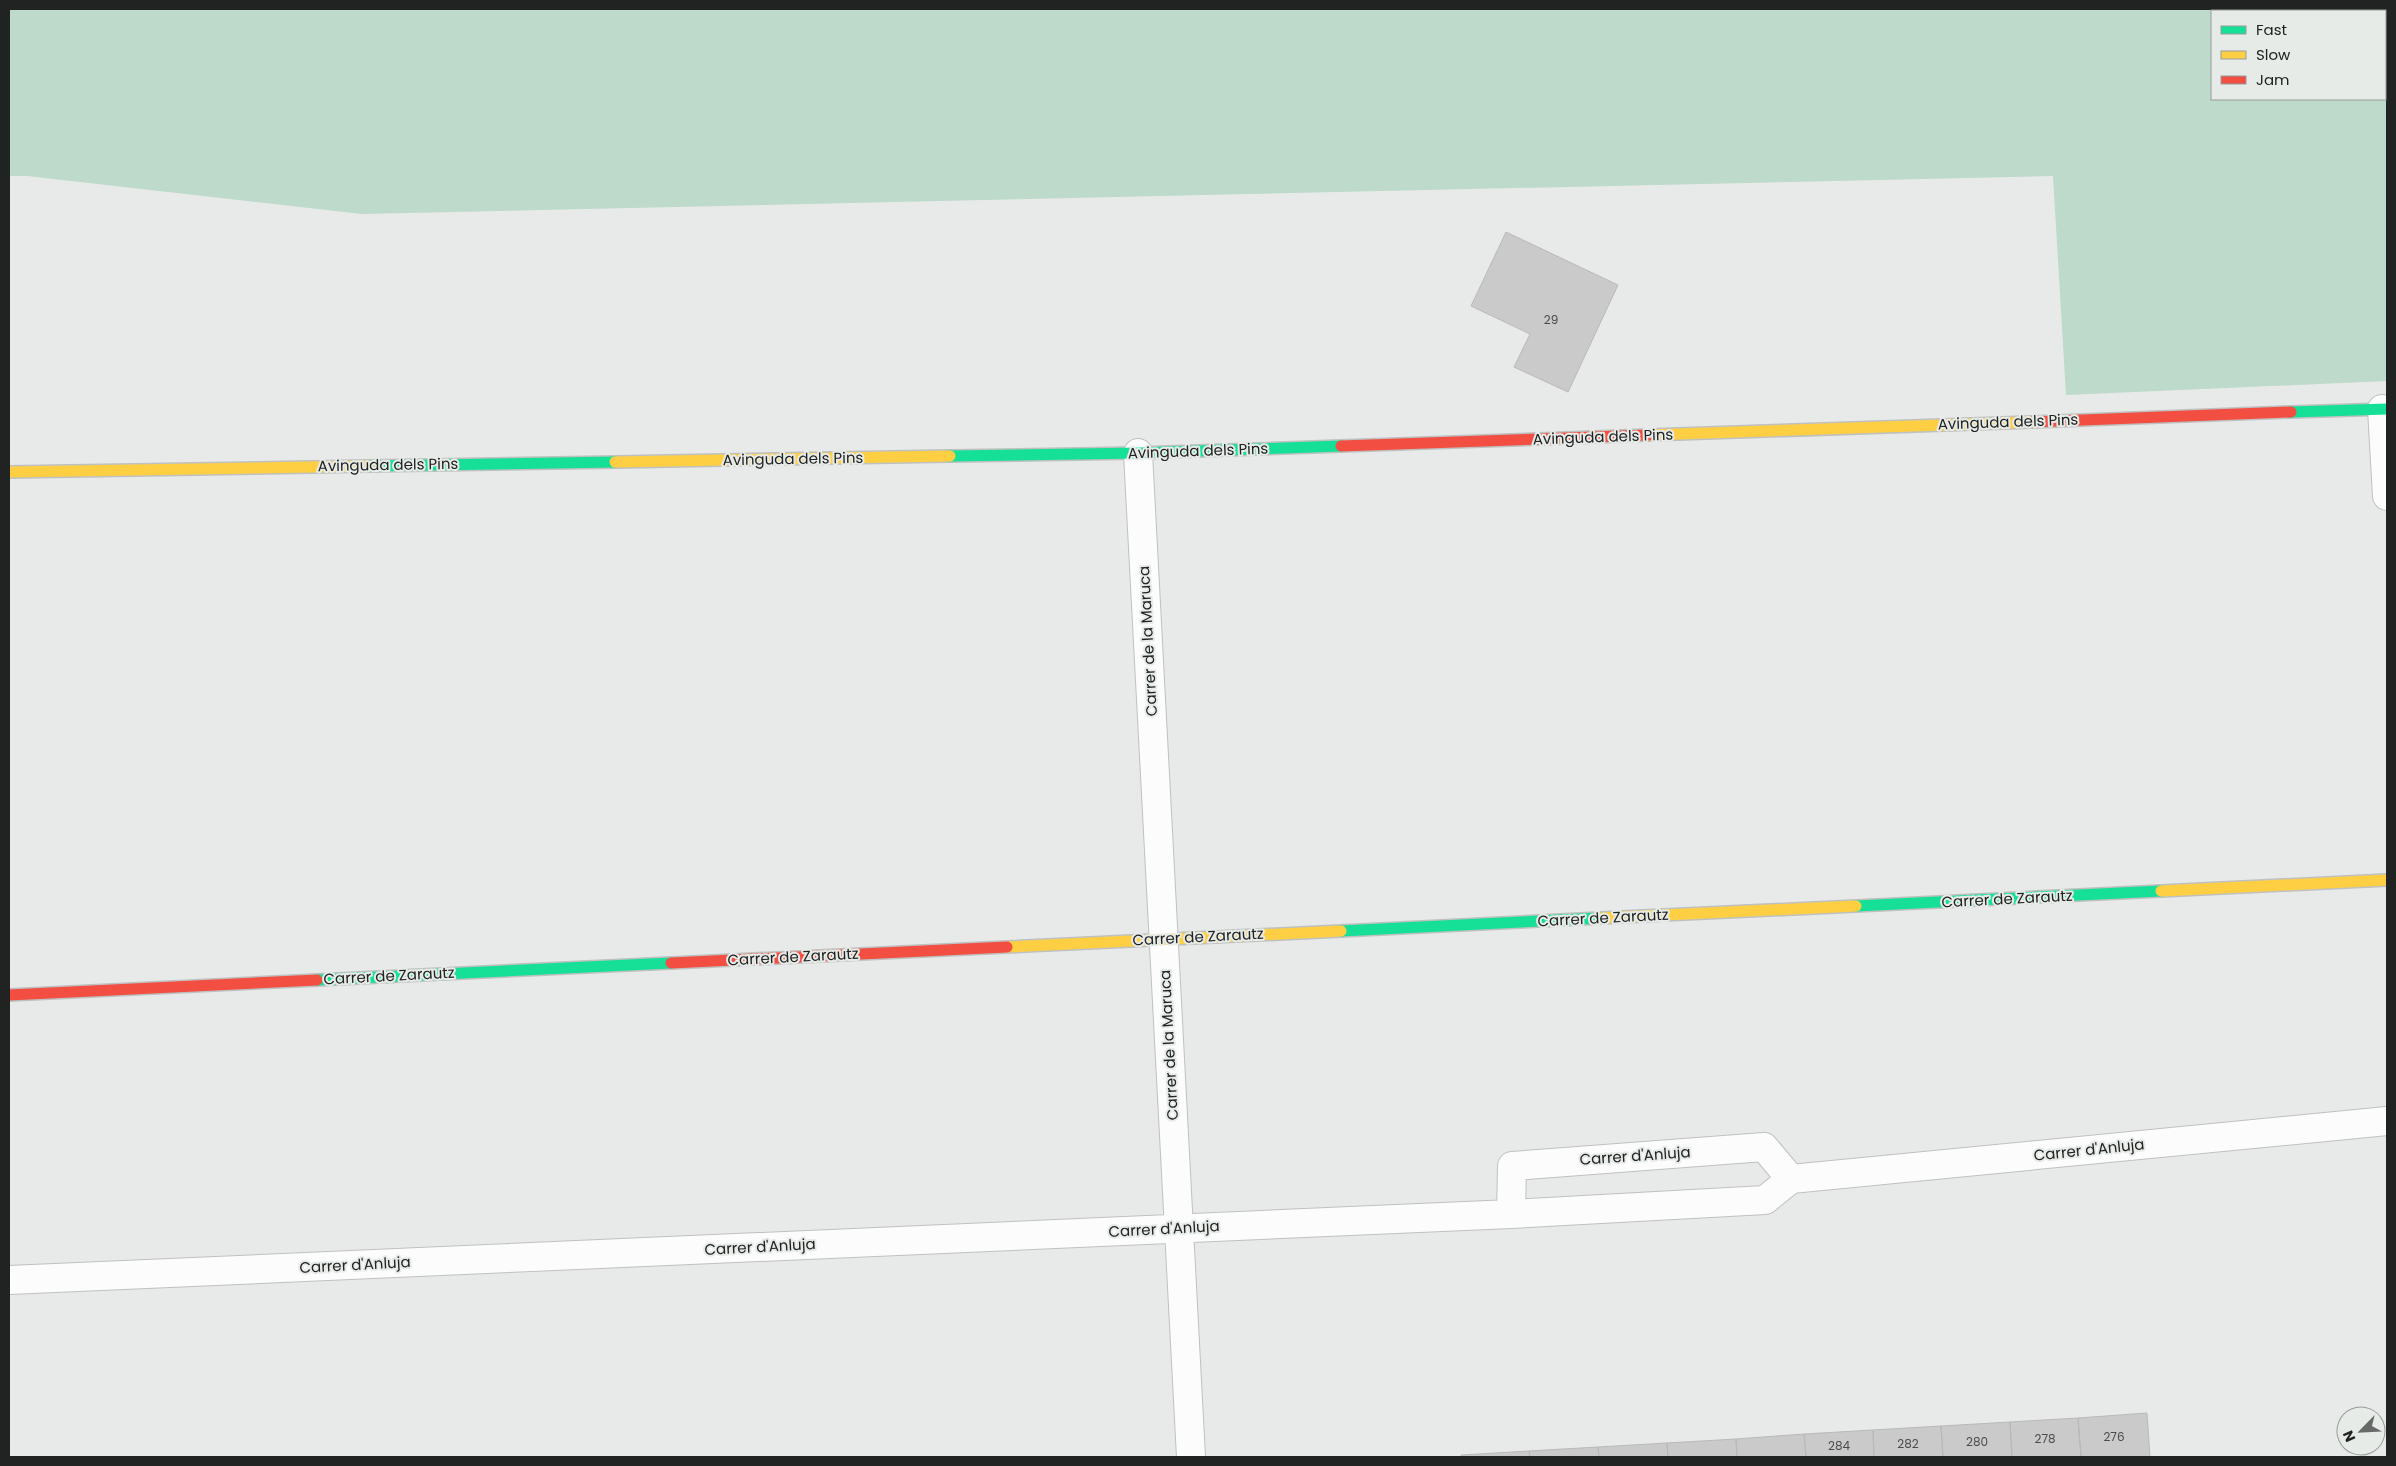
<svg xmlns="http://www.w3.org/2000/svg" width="2396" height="1466" viewBox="0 0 2396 1466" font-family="Poppins,sans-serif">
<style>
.green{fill:#bddaca;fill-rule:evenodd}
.building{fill:#c9cac9;stroke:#b8b9b8}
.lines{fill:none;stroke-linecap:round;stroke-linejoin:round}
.street-casing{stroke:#bfc1c0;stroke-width:30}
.fast-casing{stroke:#bfc1c0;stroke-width:14}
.slow-casing{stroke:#bfc1c0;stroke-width:14}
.jam-casing{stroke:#bfc1c0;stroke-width:14}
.street{stroke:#fcfcfc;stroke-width:28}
.fast{stroke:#16e098;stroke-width:11}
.slow{stroke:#ffcf43;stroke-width:11}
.jam{stroke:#f24e42;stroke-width:11}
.labels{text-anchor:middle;stroke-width:4;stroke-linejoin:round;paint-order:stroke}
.number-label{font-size:12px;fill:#4b4c4c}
.street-label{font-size:15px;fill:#212222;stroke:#e7ebe8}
</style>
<rect width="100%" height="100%" fill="#e8eae9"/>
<path class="green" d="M9,9H2387V381L2066,395L2053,176L362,214L27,176H9ZM2212,11H2385V99H2212Z"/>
<path class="building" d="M1506,232L1618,285L1568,392L1514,367L1530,334L1471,306Z
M2147,1413L2150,1457H2081L2078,1418Z
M2078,1418L2081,1457H2012L2010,1422Z
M2010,1422L2012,1457H1943L1941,1426Z
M1941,1426L1943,1457H1874L1873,1430Z
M1873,1430L1874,1457H1806L1804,1434Z
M1804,1434L1806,1457H1737L1736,1439Z
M1736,1439L1737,1457H1668L1667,1443Z
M1667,1443L1668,1457H1599L1598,1447Z
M1598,1447L1599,1457H1530L1529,1451Z
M1529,1451L1530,1457H1461V1455Z"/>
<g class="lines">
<defs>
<path id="street" d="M2382,409L2387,496
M1138,453L1191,1457
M1791,1179L1764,1147L1512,1166L1511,1214L1765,1200L1791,1179L2387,1121
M9,1280L1511,1214"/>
<path id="fast" d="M2291,412L2387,409
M950,456L1138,453L1341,446
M369,466L615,462
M1856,906L2161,891
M1341,931L1601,918
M317,980L671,963"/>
<path id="slow" d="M1649,435L2032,422
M615,462L950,456
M9,472L369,466
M2161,891L2387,880
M1601,918L1856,906
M1007,947L1341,931"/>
<path id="jam" d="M2032,422L2291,412
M1341,446L1649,435
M671,963L1007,947
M9,995L317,980"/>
</defs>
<use href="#street" class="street-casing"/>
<use href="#fast" class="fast-casing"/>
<use href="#slow" class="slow-casing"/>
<use href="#jam" class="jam-casing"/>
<use href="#street" class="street"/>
<use href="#fast" class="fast"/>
<use href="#slow" class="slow"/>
<use href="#jam" class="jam"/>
</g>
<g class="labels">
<g class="number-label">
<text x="1551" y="324">29</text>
<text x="2114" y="1441">276</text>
<text x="2045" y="1443">278</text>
<text x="1977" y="1446">280</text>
<text x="1908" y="1448">282</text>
<text x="1839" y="1450">284</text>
</g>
<g class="street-label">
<text transform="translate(2008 422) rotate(-2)" y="5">Avinguda dels Pins</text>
<text transform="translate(1603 437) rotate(-2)" y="5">Avinguda dels Pins</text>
<text transform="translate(1198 451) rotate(-2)" y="5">Avinguda dels Pins</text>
<text transform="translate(793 459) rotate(-1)" y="5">Avinguda dels Pins</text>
<text transform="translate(388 465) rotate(-1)" y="5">Avinguda dels Pins</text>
<text transform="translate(1148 641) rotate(-93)" y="5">Carrer de la Maruca</text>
<text transform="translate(2007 899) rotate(-3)" y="5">Carrer de Zarautz</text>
<text transform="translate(1603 918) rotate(-3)" y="5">Carrer de Zarautz</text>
<text transform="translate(1198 937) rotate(-3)" y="5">Carrer de Zarautz</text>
<text transform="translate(793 957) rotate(-3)" y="5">Carrer de Zarautz</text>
<text transform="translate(389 976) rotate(-3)" y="5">Carrer de Zarautz</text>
<text transform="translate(1169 1045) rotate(-93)" y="5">Carrer de la Maruca</text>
<text transform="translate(2089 1150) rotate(-6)" y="5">Carrer d'Anluja</text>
<text transform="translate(1635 1156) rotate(-4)" y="5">Carrer d'Anluja</text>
<text transform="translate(1164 1229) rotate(-3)" y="5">Carrer d'Anluja</text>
<text transform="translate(760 1247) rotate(-3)" y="5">Carrer d'Anluja</text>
<text transform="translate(355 1265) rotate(-3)" y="5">Carrer d'Anluja</text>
</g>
</g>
<rect width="2396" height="1466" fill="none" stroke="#212222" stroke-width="20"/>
<rect x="2211" y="10" width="175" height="90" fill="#e7ebe8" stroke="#989b99"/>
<rect x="2221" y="26" width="25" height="8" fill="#16e098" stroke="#989b99"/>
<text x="2256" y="35" font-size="15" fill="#212222">Fast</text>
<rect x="2221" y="51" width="25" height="8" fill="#ffcf43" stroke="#989b99"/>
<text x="2256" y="60" font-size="15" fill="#212222">Slow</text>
<rect x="2221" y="76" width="25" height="8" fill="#f24e42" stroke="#989b99"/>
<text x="2256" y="85" font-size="15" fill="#212222">Jam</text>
<g transform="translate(2361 1431) rotate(246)"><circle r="24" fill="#e7ebe8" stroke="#989b99"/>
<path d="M0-4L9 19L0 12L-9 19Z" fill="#676868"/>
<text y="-8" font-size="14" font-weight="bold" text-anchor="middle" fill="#212222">N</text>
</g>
</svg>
